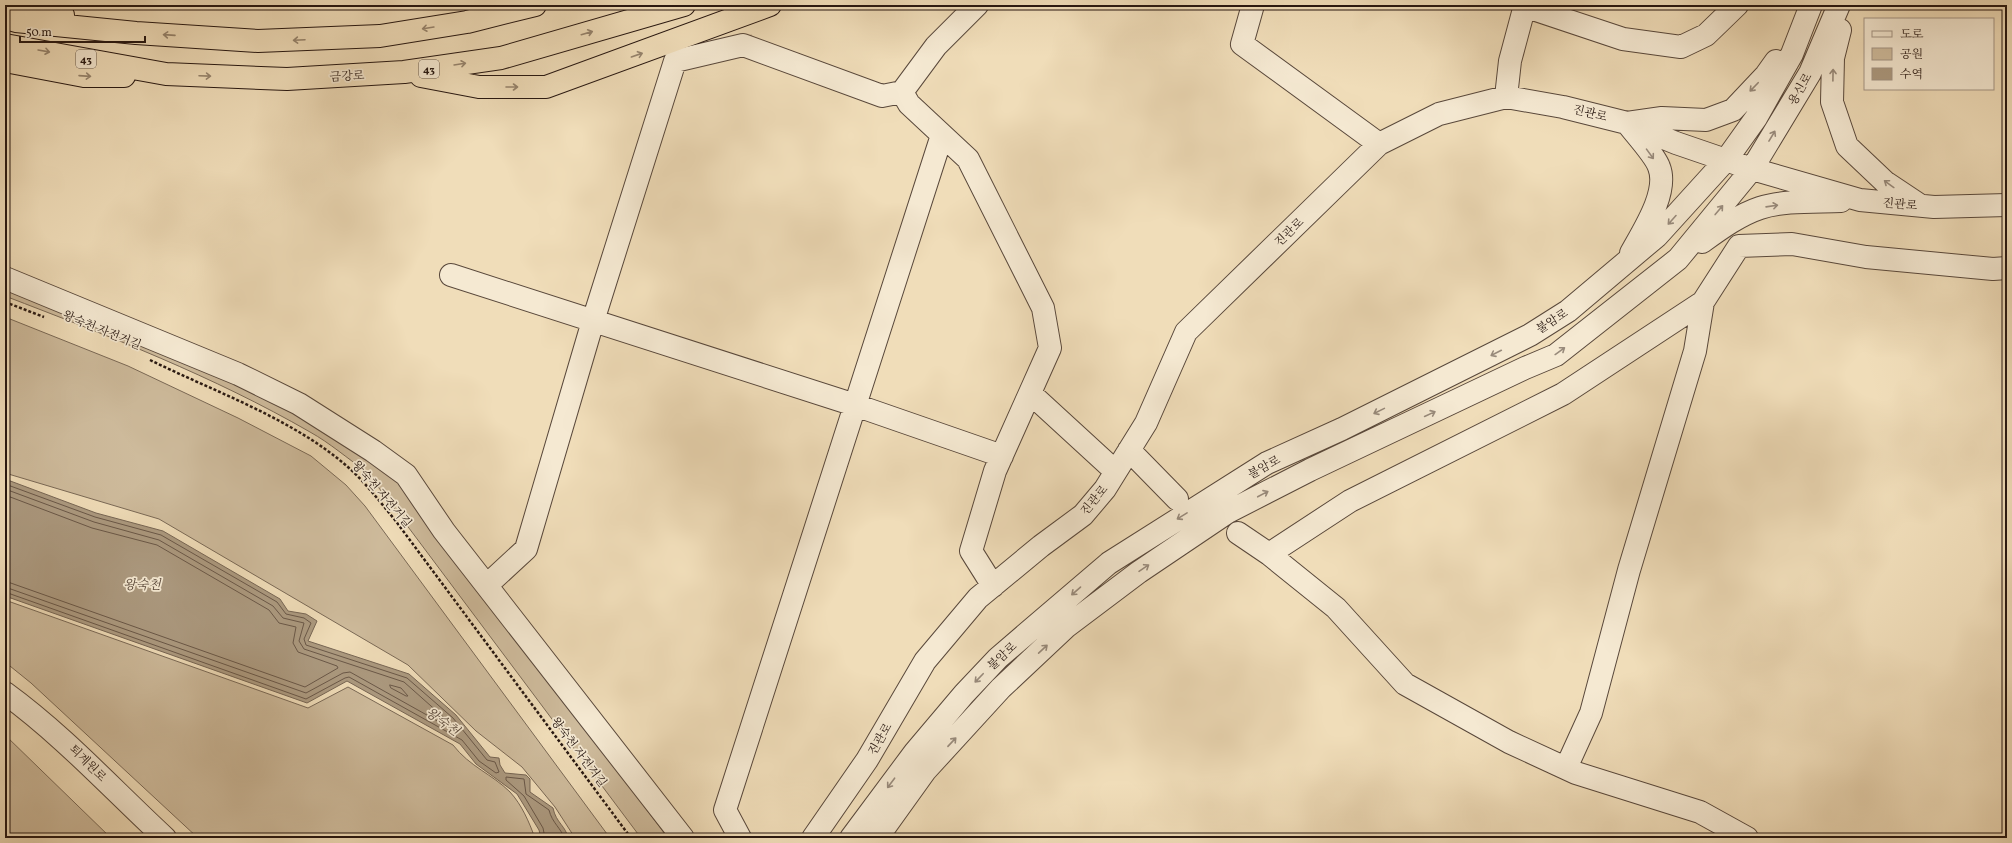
<svg xmlns="http://www.w3.org/2000/svg" width="2012" height="843" viewBox="0 0 2012 843" font-family="Vollkorn,'Noto Serif KR',serif">
<style>
.green{fill:#cebb9c;stroke:#7a6956}
.water{fill:#ac9a80;stroke:#776654}
.lines{fill:none;stroke-linecap:round;stroke-linejoin:round}
.shore{stroke:#6a5848;stroke-width:1}
.minor-tunnel{stroke:#c8b597;stroke-width:22;stroke-dasharray:22 11;stroke-linecap:butt}
.minor-casing{stroke:#59483b;stroke-width:24}
.highway-casing{stroke:#271711;stroke-width:24}
.path{stroke:#271711;stroke-width:2.5;stroke-dasharray:3 2;stroke-linecap:butt}
.minor{stroke:#f5e9d2;stroke-width:22}
.highway{stroke:#f0ddb9;stroke-width:22}
.oneway{stroke:#96846d}
.oneway2{stroke:#988a7b}
.labels{text-anchor:middle;stroke-width:3.5;stroke-linejoin:round;paint-order:stroke}
.shield{fill:#f5e9d2;stroke:#65564b;stroke-width:1}
.shield-label{font-size:11px;font-weight:bold;fill:#271711}
.street-label{font-size:12px;fill:#271711;stroke:#f5e9d2}
.water-label{font-size:13px;font-style:italic;fill:#5c4b3d;stroke:#f5e9d2}
</style>
<rect width="100%" height="100%" fill="#f0ddb9"/>
<filter id="stains"><feTurbulence type="fractalNoise" baseFrequency=".005" numOctaves="4"/><feColorMatrix values="0 0 0 0 .2 0 0 0 0 .09 0 0 0 0 .02 0 0 0 .5 -.17"/></filter>
<radialGradient id="worn" r=".72"><stop offset=".6" stop-color="#630" stop-opacity="0"/><stop offset="1" stop-color="#630" stop-opacity=".3"/></radialGradient>
<path class="green" d="M5,283L291,404L394,473L668,838H641L367,472C348,459 330,443 310,432C213,376 109,336 5,296Z
M5,317L128,366L238,418L311,456L346,485L365,506L610,838H575L555,807L522,767L476,731L408,665L159,519L5,473Z
M5,600L308,708L348,687L453,745C470,767 492,774 510,792C522,805 529,822 535,838H198L31,683L5,662Z
M5,735L111,838H5Z"/>
<path class="water" d="M5,479L96,513L163,531L280,599L288,611L306,614L317,621L308,641L409,674L456,715L490,757L499,758L500,765L505,773L526,775L530,779V792L553,808C556,823 566,826 568,838H541L539,830L517,794L476,764L460,744L347,681L307,703L5,596Z"/>
<g class="lines">
<path class="shore" d="M5,484L95,517L161,535L277,602L286,614L304,618L311,623L304,639L306,645L407,678L453,718L487,760L495,762L499,772L496,773L479,761L462,740L349,677L345,678L306,699L5,592
M5,489L94,522L159,540L273,606L283,618L304,623L299,641L304,649L404,682L449,722L453,727L450,728L350,672L343,673L306,693L5,587
M5,495L92,528L157,545L269,610L279,623L296,627L293,643L298,652L337,666L338,668L305,687L5,581
M390,685L401,688L408,696H406L391,688Z
M545,838L543,828L524,796L506,780V777L524,779L526,794L549,810C552,823 562,829 564,838"/>
<path class="minor-tunnel" d="M733,5L743,45"/>
<defs>
<path id="minor" d="M1253,5L1242,44L1379,144
M1524,6L1623,39L1681,47L1706,35L1737,5
M1840,30L1833,58L1832,102L1847,146L1885,182L1918,204
M902,92L909,104L968,159L1043,308L1050,348L995,471L971,551L993,586
M1506,97L1510,61L1525,5
M1702,242C1720,229 1739,215 1760,208C1783,200 1817,202 1841,201
M1631,253C1643,231 1669,192 1659,167C1655,155 1635,134 1627,123L1662,118L1706,120L1733,110L1766,75L1776,61
M451,275L855,405L1002,456
M5,278L238,374L299,404L373,451L406,475L444,531L683,838
M1030,393L1115,471
M1129,450L1177,499
M1238,533L1269,554L1336,608L1405,684L1509,742L1576,773L1700,812L1747,838
M1269,554L1350,501L1563,394L1703,302L1739,246L1792,244L1866,257L1993,269L2007,268
M487,585L526,549L593,321L675,61L743,45L882,96L902,92L936,46L977,5
M5,693C64,736 112,789 165,838
M1566,768L1591,713L1629,570L1695,351L1703,302
M740,838L725,810L942,135
M813,838L867,760L925,661L978,598L1041,546L1083,515L1105,489L1146,423L1186,332L1379,144L1439,114L1506,97L1563,107L1627,123L1676,143L1752,169L1860,200L1934,207L2007,205
M851,838L915,752L964,694L998,658L1109,563L1267,463L1342,429L1530,335L1568,311L1657,236L1726,160L1756,118L1792,54L1811,5
M877,838L925,771L1001,688L1066,627L1139,572L1228,512L1310,470L1525,368L1556,355L1678,259L1752,169L1810,73L1839,5"/>
<path id="highway" d="M25,5L63,15
M5,18L16,21L136,33L258,41L380,36L467,22L535,5
M5,45L166,74L287,79L404,72L501,58L684,5
M5,61L84,76H124
M421,76L479,87H546L770,5"/>
</defs>
<use href="#minor" class="minor-casing"/>
<use href="#highway" class="highway-casing"/>
<path class="path" d="M5,302L44,317
M150,360C215,392 294,419 349,468C366,483 380,502 395,520L631,838"/>
<use href="#minor" class="minor"/>
<use href="#highway" class="highway"/>
</g>
<defs><path id="oneway-shaft" d="M-6 0H5M1.5-3L5.5 0L1.5 3" fill="none" stroke-width="1.6" stroke-linecap="round" stroke-linejoin="round"/></defs>
<g class="oneway">
<use href="#oneway-shaft" transform="translate(428 28) rotate(171)"/>
<use href="#oneway-shaft" transform="translate(587 33) rotate(-16)"/>
<use href="#oneway-shaft" transform="translate(169 35) rotate(-176)"/>
<use href="#oneway-shaft" transform="translate(299 40) rotate(177)"/>
<use href="#oneway-shaft" transform="translate(44 51) rotate(10)"/>
<use href="#oneway-shaft" transform="translate(637 55) rotate(-19)"/>
<use href="#oneway-shaft" transform="translate(460 64) rotate(-9)"/>
<use href="#oneway-shaft" transform="translate(85 76) rotate(4)"/>
<use href="#oneway-shaft" transform="translate(205 76) rotate(2)"/>
<use href="#oneway-shaft" transform="translate(512 87)"/>
</g>
<g class="oneway2">
<use href="#oneway-shaft" transform="translate(1833 75) rotate(-89)"/>
<use href="#oneway-shaft" transform="translate(1754 87) rotate(134)"/>
<use href="#oneway-shaft" transform="translate(1772 136) rotate(-59)"/>
<use href="#oneway-shaft" transform="translate(1650 154) rotate(54)"/>
<use href="#oneway-shaft" transform="translate(1889 184) rotate(-144)"/>
<use href="#oneway-shaft" transform="translate(1772 206) rotate(-8)"/>
<use href="#oneway-shaft" transform="translate(1719 210) rotate(-50)"/>
<use href="#oneway-shaft" transform="translate(1672 220) rotate(132)"/>
<use href="#oneway-shaft" transform="translate(1560 351) rotate(-36)"/>
<use href="#oneway-shaft" transform="translate(1496 353) rotate(153)"/>
<use href="#oneway-shaft" transform="translate(1379 411) rotate(154)"/>
<use href="#oneway-shaft" transform="translate(1430 414) rotate(-25)"/>
<use href="#oneway-shaft" transform="translate(1263 494) rotate(-28)"/>
<use href="#oneway-shaft" transform="translate(1182 516) rotate(148)"/>
<use href="#oneway-shaft" transform="translate(1144 568) rotate(-34)"/>
<use href="#oneway-shaft" transform="translate(1076 591) rotate(139)"/>
<use href="#oneway-shaft" transform="translate(1043 649) rotate(-43)"/>
<use href="#oneway-shaft" transform="translate(979 678) rotate(134)"/>
<use href="#oneway-shaft" transform="translate(952 742) rotate(-47)"/>
<use href="#oneway-shaft" transform="translate(891 783) rotate(127)"/>
</g>
<g class="labels">
<g class="shield">
<rect x="76" y="50" width="20" height="18" rx="3"/>
<rect x="419" y="60" width="20" height="18" rx="3"/>
</g>
<g class="shield-label">
<text x="86" y="63">43</text>
<text x="429" y="73">43</text>
</g>
<g class="street-label">
<text transform="translate(347 76) rotate(-3)" y="4">금강로</text>
<text transform="translate(1800 89) rotate(-60)" y="4">용신로</text>
<text transform="translate(1590 113) rotate(14)" y="4">진관로</text>
<text transform="translate(1900 204) rotate(5)" y="4">진관로</text>
<text transform="translate(1289 232) rotate(-44)" y="4">진관로</text>
<text transform="translate(1552 321) rotate(-33)" y="4">불암로</text>
<text transform="translate(102 330) rotate(22)" y="4">왕숙천 자전거길</text>
<text transform="translate(1264 467) rotate(-29)" y="4">불암로</text>
<text transform="translate(382 494) rotate(49)" y="4">왕숙천 자전거길</text>
<text transform="translate(1094 500) rotate(-50)" y="4">진관로</text>
<text transform="translate(1002 656) rotate(-43)" y="4">불암로</text>
<text transform="translate(880 739) rotate(-60)" y="4">진관로</text>
<text transform="translate(579 752) rotate(53)" y="4">왕숙천 자전거길</text>
<text transform="translate(88 763) rotate(45)" y="4">퇴계원로</text>
</g>
<g class="water-label">
<text x="142" y="589">왕숙천</text>
<text transform="translate(443 721) rotate(36)" y="5">왕숙천</text>
</g>
</g>
<rect width="2012" height="843" fill="none" stroke="#f0ddb9" stroke-width="20"/>
<rect x="6" y="6" width="2000" height="831" fill="none" stroke="#271711" stroke-width="2"/>
<rect x="10" y="10" width="1992" height="823" fill="none" stroke="#271711"/>
<rect x="1864" y="18" width="130" height="72" fill="#f5e9d2" stroke="#a39585"/>
<rect x="1872" y="31" width="20" height="6" fill="#f5e9d2" stroke="#a39585"/>
<text x="1900" y="38" font-size="12" fill="#271711">도로</text>
<rect x="1872" y="48" width="20" height="12" fill="#cebb9c" stroke="#a39585"/>
<text x="1900" y="58" font-size="12" fill="#271711">공원</text>
<rect x="1872" y="68" width="20" height="12" fill="#ac9a80" stroke="#a39585"/>
<text x="1900" y="78" font-size="12" fill="#271711">수역</text>
<path d="M20 36v6h125v-6" fill="none" stroke="#271711" stroke-width="2"/>
<text x="26" y="36" font-size="12" fill="#271711" stroke="#f5e9d2" stroke-width="3" paint-order="stroke">50 m</text>
<rect width="100%" height="100%" filter="url(#stains)"/>
<rect width="100%" height="100%" fill="url(#worn)"/>
</svg>
